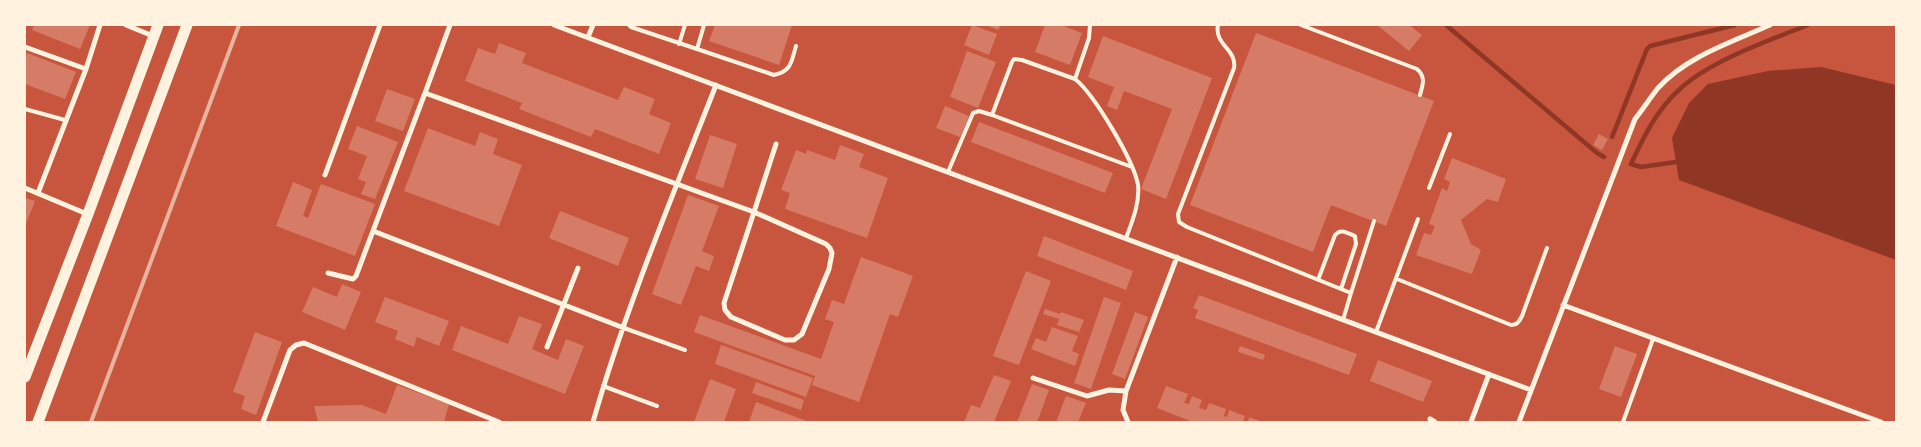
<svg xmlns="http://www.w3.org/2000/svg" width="1921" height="447" viewBox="0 0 1921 447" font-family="Literata,serif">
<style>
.water{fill:#8f3625}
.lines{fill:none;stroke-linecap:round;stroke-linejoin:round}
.stream{stroke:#8f3625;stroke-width:4.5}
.building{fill:#d67c66}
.service{stroke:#fff3e0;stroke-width:4}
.minor{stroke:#fff3e0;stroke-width:5}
.trunk{stroke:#fff3e0;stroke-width:11}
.rail{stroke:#e9b49f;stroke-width:4}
</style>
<rect width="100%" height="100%" fill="#c8553d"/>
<path class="water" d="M1821,67L1896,85V260L1679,180L1672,138L1689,103L1708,84L1768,71Z"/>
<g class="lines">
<path class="stream" d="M1446,25L1597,153L1604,157
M1612,137L1647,49L1650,46L1735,25
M1676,162L1641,167L1631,164C1644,136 1657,109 1681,88C1710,61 1770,40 1808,25"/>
</g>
<path class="building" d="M34,25H90L80,49L32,30Z
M715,25H792L779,65L709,41Z
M972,25L997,34L989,55L964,45Z
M986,25H1001L998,30Z
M1045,25H1061L1082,33L1070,65L1035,52Z
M1377,25H1409L1422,35L1409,51Z
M1256,33L1434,101L1386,226L1331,205L1313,252L1190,205Z
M1103,36L1212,78L1166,199L1141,189L1172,109L1124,91L1117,110L1107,106L1114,87L1088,77Z
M499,43L526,53L522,63L618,100L624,87L655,99L649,114L671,123L659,154L595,129L591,137L519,109L522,103L465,81L478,48L495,54Z
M967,51L996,62L978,108L950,97Z
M27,53L76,72L65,99L25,84V58Z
M387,89L415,99L403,131L375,121Z
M945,106L969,116L960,137L936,128Z
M979,122L1113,173L1105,193L971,142Z
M357,126L398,142L375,199L361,194L366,182L358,179L367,156L348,149Z
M428,128L475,146L480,132L498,139L493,154L522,165L499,226L404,191Z
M1599,134L1608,139L1602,150L1593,145Z
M710,135L737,144L723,188L695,179Z
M840,145L864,154L859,167L888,178L867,238L785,209L790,193L781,190L796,150L806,154L807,150L835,160Z
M1452,158L1506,179L1498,202L1487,199L1461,220L1471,244L1481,250L1472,274L1416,255L1424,233L1431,235L1435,226L1429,224L1442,188L1447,191L1450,182L1444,179Z
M293,182L312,190L303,216L308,218L321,184L375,204L355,256L276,226Z
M688,195L719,206L702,251L714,256L709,271L696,266L681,305L652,294Z
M25,198L35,201L25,226Z
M560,211L629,238L618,266L549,238Z
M1044,236L1133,271L1126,290L1037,256Z
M861,257L913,276L898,317L890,314L859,402L812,385L815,376L694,332L700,315L821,359L834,322L825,319L832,300L844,304Z
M1026,271L1051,281L1019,365L993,356Z
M342,284L361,292L345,330L302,312L313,287L337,297Z
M1199,295L1357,354L1349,375L1195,318L1198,310L1193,308Z
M385,297L449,321L439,346L417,337L414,347L395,339L398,331L375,322Z
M1104,297L1121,303L1091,389L1074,383Z
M1045,309L1060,314L1061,312L1084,320L1079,332L1057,325L1059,319L1043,314Z
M1135,312L1148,317L1125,379L1112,374Z
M519,316L542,324L532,349L558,360L566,339L584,346L565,394L452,350L461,326L508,344Z
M1052,327L1078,336L1072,351L1079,354L1075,366L1031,349L1036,338L1046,342Z
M255,332L282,342L256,415L241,409L245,396L233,392Z
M721,345L813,378L806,397L715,364Z
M1240,346L1265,355L1263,360L1238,352Z
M1615,346L1637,354L1621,397L1599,389Z
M1378,360L1432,381L1423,402L1370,381Z
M994,375L1011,381L994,422H964L971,405L980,408Z
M710,379L736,389L724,422H694Z
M756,382L804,400L801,410L752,393Z
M1032,384L1049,390L1037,422H1017Z
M397,385L449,404L444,422H318L314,406L362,405L386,414Z
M1166,386L1188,394L1184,403L1189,404L1192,396L1202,400L1199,408L1206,410L1209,403L1226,409L1224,416L1227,417L1229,410L1245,416L1243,422H1193L1157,408Z
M1066,396L1086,403L1078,422H1056Z
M756,402L809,422H749Z
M1249,417L1263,422H1248Z"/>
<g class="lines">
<path class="service" d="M629,25L631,27L697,49L704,25
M1090,25L1089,38L1075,79C1094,94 1134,161 1138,185C1140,203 1132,222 1126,238
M1218,25C1214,45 1237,49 1234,68L1178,214L1179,222L1187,227L1351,293L1343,320
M1301,25L1417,69C1426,77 1423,84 1420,95
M679,44L685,25
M697,49L774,75C792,71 791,62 796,46
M25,109L65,120
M992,115L1132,167
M948,172L973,113L979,111L992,115L1012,62L1014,59L1022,60L1075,79
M1429,188L1450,134
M1397,279L1511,325C1517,325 1519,322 1522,316L1547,248
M1318,280L1335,235C1341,228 1347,233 1355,236L1356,244L1341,289
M1351,293L1374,221
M624,328L685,350
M1376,332L1418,219
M603,386L657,406
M1623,422L1653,339"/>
<path class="minor" d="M126,25L153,36
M554,25L1531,390
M588,37L593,25
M25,47L86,69L100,25
M425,93L450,25
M325,175L380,25
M25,188L87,214
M38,193L86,69
M373,231L624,328
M328,273L353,279L356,276L425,93L754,212L724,303L725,310L731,317L785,340H794L802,334L829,269L832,253L830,248L826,244L754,212L776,144
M1563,305L1881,422
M547,347L578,268
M1033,378L1087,396L1109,390L1126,391
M1430,419L1435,422
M263,422L290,350L296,345L304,343L499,422
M593,422C625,309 673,195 716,85
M1128,422L1123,410L1126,391L1177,257
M1471,422L1489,374
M1519,422L1635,119C1643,109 1650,98 1658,88C1687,56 1732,42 1770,25"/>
<path class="trunk" d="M25,377L88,214L158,25
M38,422L187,25"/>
<path class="rail" d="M91,422L239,25"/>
</g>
<rect width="1921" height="447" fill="none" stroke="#fff3e0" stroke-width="52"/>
</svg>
